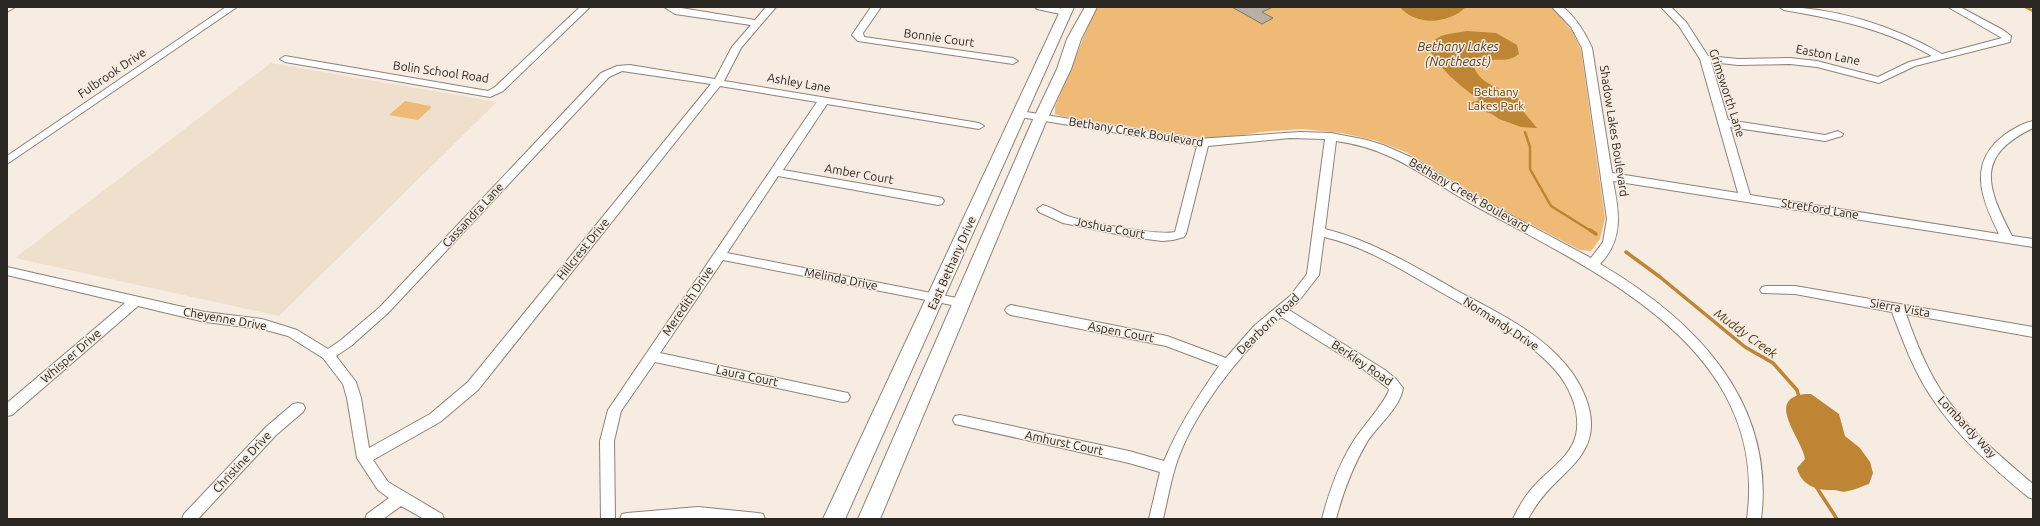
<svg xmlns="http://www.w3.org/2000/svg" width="2040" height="526" viewBox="0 0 2040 526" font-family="Ubuntu,sans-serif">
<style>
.built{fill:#efe0ce}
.green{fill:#efba75}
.water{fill:#bd8534}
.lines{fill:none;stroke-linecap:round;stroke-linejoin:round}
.stream-far1{stroke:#bd8534;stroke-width:2.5}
.stream{stroke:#bd8534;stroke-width:3.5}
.building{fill:#b9b0a5;stroke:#7e766b}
.street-casing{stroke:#8c8379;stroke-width:2}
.secondary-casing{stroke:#8c8379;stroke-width:2}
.street{fill:#fff;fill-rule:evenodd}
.secondary{fill:#fff;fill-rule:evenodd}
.labels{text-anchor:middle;stroke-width:3;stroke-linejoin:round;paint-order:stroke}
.street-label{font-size:12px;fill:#2a2622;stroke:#f6ece1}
.park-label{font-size:12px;fill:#6b4503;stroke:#f6ece1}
.water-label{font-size:13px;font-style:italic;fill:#523a18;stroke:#f6ece1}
</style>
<rect width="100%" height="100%" fill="#f6ece1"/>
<path class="built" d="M271,63L497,102L279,316L15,258Z"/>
<path class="green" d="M1096,7H1552L1572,31L1581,50L1605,218L1600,239L1591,251L1580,250L1484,200L1408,153L1374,140L1342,133L1303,129L1261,132L1224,138H1202L1061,116L1055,114V107Z
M405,101L430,106L431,108L418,120L389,115Z"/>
<path class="water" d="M1400,7H1465V8C1448,24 1415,26 1400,7Z
M1467,31L1496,33L1517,45L1519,54C1504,66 1491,53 1474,67C1481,86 1501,87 1516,97C1519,99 1522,104 1525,107L1523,111L1537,128L1521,127L1499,119L1492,114L1481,110L1470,103L1480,100C1461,87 1439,69 1429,48C1435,33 1452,34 1467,31Z
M1805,394H1811L1839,414L1845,436L1860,448L1870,462L1873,473L1869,484C1862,486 1855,490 1848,491C1843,493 1838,490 1833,490C1817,491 1801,485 1797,468L1805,459C1802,438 1764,399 1805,394Z"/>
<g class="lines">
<path class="stream-far1" d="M2025,7L2033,11
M1525,132L1530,147V169L1551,206L1591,231"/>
<path class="stream" d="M1590,230L1596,234
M1626,252L1660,277L1745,347L1773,363L1797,390L1799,397
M1815,485L1837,519"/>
</g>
<path class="building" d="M1232,7H1273L1262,12L1273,18L1262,24Z"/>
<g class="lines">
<defs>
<path id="street" d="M7,7H15L7,12Z
M226,7H237L7,164V156Z
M580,7H590L503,91L490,97L285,62L280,59L285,56L488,91L495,87Z
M664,7H675L755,20L766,7H776L741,48L724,81L979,123L984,126L979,129L827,104L783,170L938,197L942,198L944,201L942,204L938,205L778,176L727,253L962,299L966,300L968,303L966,306L962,307L723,260L660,353L843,392L848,393L850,397L848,401L843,402L655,362L621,411L614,441L615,519H601L600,441L608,410L817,102L720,86L478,390L440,422L373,460L388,482L442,514L444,519H424L401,506L383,519H365L367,514L389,498L378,490L357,458L347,398L343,384L323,358L288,336L262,329L205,322L138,306L12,415L7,416V403L125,303L7,275V267L205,312L262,319L297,330L328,349L341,340L380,307L601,73L617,66L630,65L715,79L732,47L751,25L675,14ZM622,71L711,84L468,382L430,414L369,448L361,398L356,382L336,356L351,346L388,313L609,77Z
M871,7H881L863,33L864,37L1013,58L1018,61L1013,64L858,41L852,35Z
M1035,7H1054L1068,10L1070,12L1065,15L1037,9Z
M1552,7H1563C1576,18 1585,32 1592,48L1612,173L1738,193L1700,59L1679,26L1661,7H1671L1686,22L1708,56L1738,59L1790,58L1817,61L1878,77L1909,62L1932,56C1886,29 1836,19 1784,10L1779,7C1835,7 1893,26 1942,54L2002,38L1948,7H1960L2003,30L2011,36L2010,42L1915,66L1879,83L1817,67L1790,64L1738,65L1711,62L1728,120L1825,135L1838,131L1843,134L1842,136L1825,141L1730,127L1750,195L1999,234C1982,200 1967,164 2003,136C2011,130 2023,123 2033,121V128C1975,156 1986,186 2012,236L2033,239V247L1613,181C1619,211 1624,239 1600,264C1694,319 1776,401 1761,519H1747C1770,350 1602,275 1479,208C1429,181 1396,149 1336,141L1325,229C1373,241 1414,266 1456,290C1494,311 1538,331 1566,365C1581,383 1595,410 1590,435C1585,460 1561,475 1545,494C1538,502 1533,510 1528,519H1513C1519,506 1526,494 1536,484C1550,469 1571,456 1576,435C1581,413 1570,387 1556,371C1526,337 1483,316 1444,294C1405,272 1368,247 1324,237L1319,275L1298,302L1289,310L1385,370L1396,379L1403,388C1400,408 1378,425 1367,442C1353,466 1343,492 1336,519H1322C1329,492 1338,466 1353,442C1360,430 1388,399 1389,389L1359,366L1281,317C1239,354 1191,415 1175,468C1170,485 1167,502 1163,519H1149L1160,472L1129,463L955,424L953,420L955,416L960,415L1129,451L1164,461C1178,427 1198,396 1219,366L1166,346L1011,315L1007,313L1005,310L1007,307L1011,305L1167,336L1226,358L1254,326L1290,296L1307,274L1325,139L1290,138L1208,146L1186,234L1184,237L1173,240L1162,241L1131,237L1063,223L1039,212L1037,209L1043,205C1051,207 1058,212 1065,215C1082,222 1160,236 1175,232L1197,146L1020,117L1015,114L1016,112L1020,111L1197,139L1300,132L1331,133L1367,140L1383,145L1413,158L1482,200L1591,258L1603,242L1607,219L1582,48L1571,27Z
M1766,286H1795L2033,327V337L1906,314C1915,340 1925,365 1940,389C1963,425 2000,456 2033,484V499L2028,497C1993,468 1957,436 1932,398C1914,372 1903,341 1892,312L1795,294L1762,293L1760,290L1762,287Z
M298,403L303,404L305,408L303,412L276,435L198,519H182L184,514L266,427L293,404Z
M698,507L758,513L763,514L765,519H620L622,514L627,513Z"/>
<path id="secondary" d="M1062,7H1074L845,519H823Z
M1085,7H1097L1081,39L1071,69L1045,124L880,519H858L1031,124L1057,69L1067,39Z"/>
</defs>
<use href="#street" class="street-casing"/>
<use href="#secondary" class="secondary-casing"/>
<use href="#street" class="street"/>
<use href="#secondary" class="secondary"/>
</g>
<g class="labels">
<g class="street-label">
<text transform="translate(939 38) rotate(8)" y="4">Bonnie Court</text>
<text transform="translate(1828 55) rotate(11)" y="4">Easton Lane</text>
<text transform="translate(441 72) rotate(8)" y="4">Bolin School Road</text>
<text transform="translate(112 73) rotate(-34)" y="4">Fulbrook Drive</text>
<text transform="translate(799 83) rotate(10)" y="4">Ashley Lane</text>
<text transform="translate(1727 93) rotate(72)" y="4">Grimsworth Lane</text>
<text transform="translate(1614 131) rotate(81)" y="4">Shadow Lakes Boulevard</text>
<text transform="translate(1136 132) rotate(9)" y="4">Bethany Creek Boulevard</text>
<text transform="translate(859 174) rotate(10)" y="4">Amber Court</text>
<text transform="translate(1469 195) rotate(30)" y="4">Bethany Creek Boulevard</text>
<text transform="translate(1820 209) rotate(9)" y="4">Stretford Lane</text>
<text transform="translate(473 215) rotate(-47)" y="4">Cassandra Lane</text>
<text transform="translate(1110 228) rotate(11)" y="4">Joshua Court</text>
<text transform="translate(583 249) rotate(-51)" y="4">Hillcrest Drive</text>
<text transform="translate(952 263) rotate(-66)" y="4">East Bethany Drive</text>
<text transform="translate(841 279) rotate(11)" y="4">Melinda Drive</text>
<text transform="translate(688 301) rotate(-56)" y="4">Meredith Drive</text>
<text transform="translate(1900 308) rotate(10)" y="4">Sierra Vista</text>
<text transform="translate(225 319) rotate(10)" y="4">Cheyenne Drive</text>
<text transform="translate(1268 324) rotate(-44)" y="4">Dearborn Road</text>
<text transform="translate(1501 324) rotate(33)" y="4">Normandy Drive</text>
<text transform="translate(1121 332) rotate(11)" y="4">Aspen Court</text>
<text transform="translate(71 356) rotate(-41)" y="4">Whisper Drive</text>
<text transform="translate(1362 363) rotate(34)" y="4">Berkley Road</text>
<text transform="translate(747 376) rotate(12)" y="4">Laura Court</text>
<text transform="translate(1967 427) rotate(47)" y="4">Lombardy Way</text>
<text transform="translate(1064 443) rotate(12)" y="4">Amhurst Court</text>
<text transform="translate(242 462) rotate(-47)" y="4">Christine Drive</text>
</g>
<g class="park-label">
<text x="1496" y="96">Bethany<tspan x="1496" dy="14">Lakes Park</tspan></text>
</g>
<g class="water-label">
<text x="1458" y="51">Bethany Lakes<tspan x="1458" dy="15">(Northeast)</tspan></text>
<text transform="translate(1746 333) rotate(36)" y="5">Muddy Creek</text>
</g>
</g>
<rect width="2040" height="526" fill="none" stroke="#2a2622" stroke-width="16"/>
</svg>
